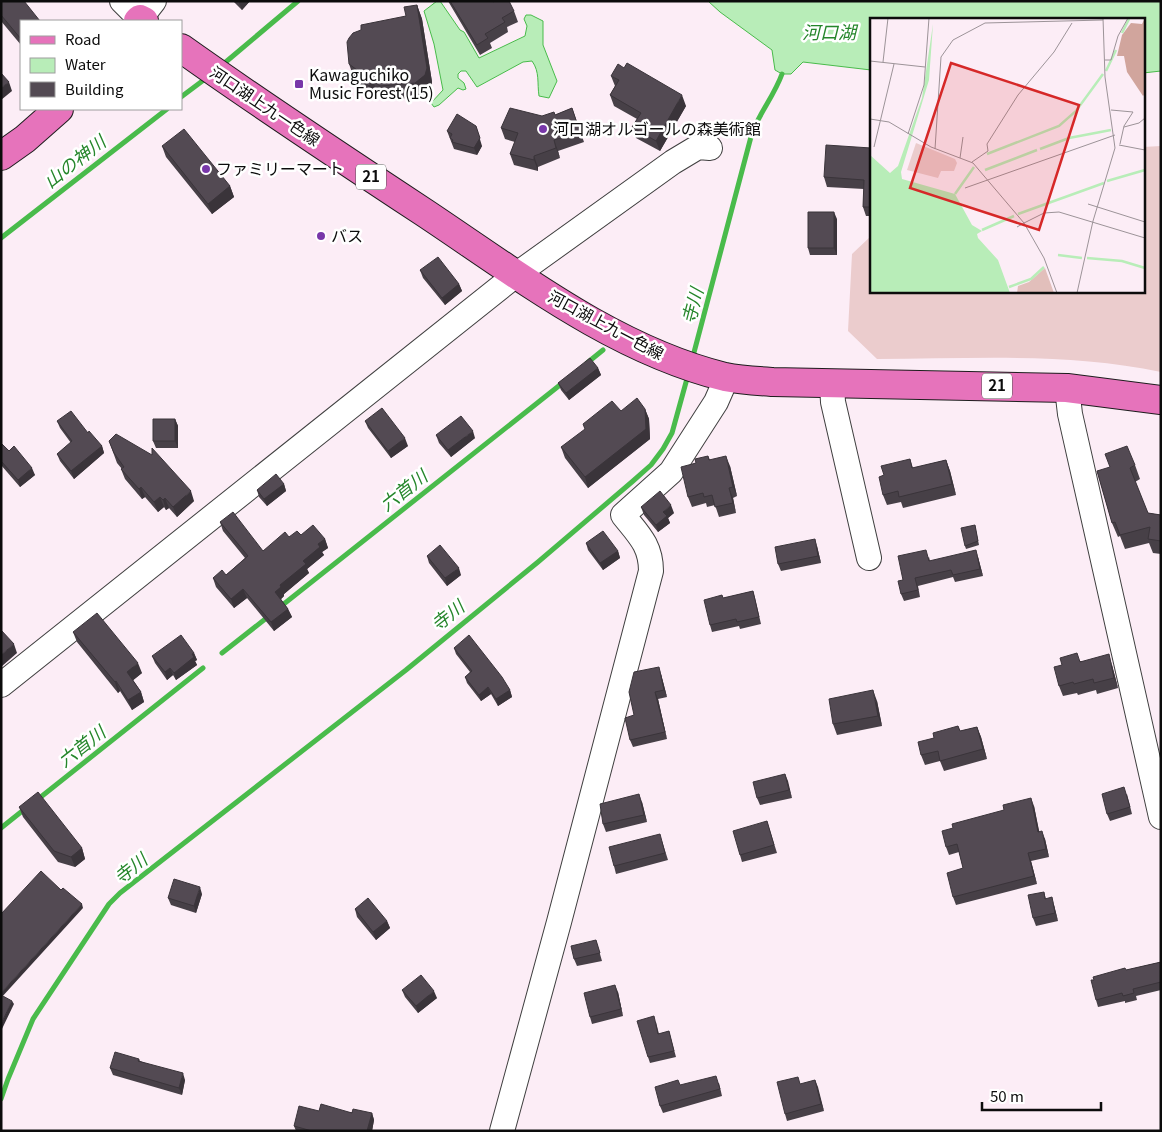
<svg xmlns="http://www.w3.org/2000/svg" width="1162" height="1132" viewBox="0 0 1162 1132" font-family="Georgia,'Noto Sans JP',serif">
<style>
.pitch{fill:#ebcccd}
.water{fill:#b8edb8;stroke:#49bb4b}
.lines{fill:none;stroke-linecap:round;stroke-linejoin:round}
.stream{stroke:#49bb4b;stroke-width:5}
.minor-casing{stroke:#3f3f3f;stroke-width:26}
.major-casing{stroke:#1d1d1d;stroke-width:30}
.minor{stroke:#fff;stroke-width:24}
.major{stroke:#e673bb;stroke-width:28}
.wall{fill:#474047}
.shaded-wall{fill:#3a343a}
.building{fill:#534a53;stroke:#3a343a}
.poi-dot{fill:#7837a9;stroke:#fff;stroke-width:2}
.labels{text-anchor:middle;stroke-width:5;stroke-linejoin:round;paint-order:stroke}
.shield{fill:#fff;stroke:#555;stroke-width:1}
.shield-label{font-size:15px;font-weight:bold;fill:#0c0c0c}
.poi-label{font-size:16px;fill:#0c0c0c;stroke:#fff;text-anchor:start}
.street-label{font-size:16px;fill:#0c0c0c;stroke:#fff}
.water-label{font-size:18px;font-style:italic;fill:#25862b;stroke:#fff}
.inset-river{fill:none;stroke:#b8edb8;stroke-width:2.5}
.inset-road{fill:none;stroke:#9c9398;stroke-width:1}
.view{fill:#d62828;fill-opacity:0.15;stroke:#d62828;stroke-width:2.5}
.inset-edge{fill:none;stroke:#0c0c0c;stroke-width:2.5}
</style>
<rect width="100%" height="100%" fill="#fcedf6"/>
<path class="pitch" d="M1161,146V372C1068,352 971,359 877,359L848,331L852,254L871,236V291H1143V147Z"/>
<path class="water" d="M437,1H440L460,30L464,32L479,58L525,36L527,26L524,19L526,15H531L543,21V45L557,81L549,98L539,96C537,83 540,72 532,61L523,62L477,87L466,71H461L458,74V78L464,83L466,89L463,90L458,88L439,105L434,107L431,103L443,90L434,44L424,11Z
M708,1H1161V71L1143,73V19H871V70L803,62L791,74H782L775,70L772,50L720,12Z"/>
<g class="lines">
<path class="stream" d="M221,66L298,1
M181,97L209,76
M1,238L167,109
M692,360L752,133C760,112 774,96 782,74
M587,363L603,350
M280,607L565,381
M222,653L269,616
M37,800L203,668
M1,828L26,808
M1,1099L8,1079L33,1019L109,904L120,893L406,670L538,562L633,481L651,465L663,449L672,433L688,375"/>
<defs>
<path id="minor" d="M122,1L140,19L154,1
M832,385L833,402L869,558
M1067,388L1070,414L1161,817
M1,685L517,274L673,162L698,147L710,148
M502,1131L559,922L651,571C651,545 638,534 623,515L671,472L716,402L727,377"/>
<path id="major" d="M138,21L140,19L144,21
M181,48C261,105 343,159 425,213C518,275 615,350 725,377C740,380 757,381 773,382L1067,388L1161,400
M1,156L25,139L59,109"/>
</defs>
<use href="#minor" class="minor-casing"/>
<use href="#major" class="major-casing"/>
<use href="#minor" class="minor"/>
<use href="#major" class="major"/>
</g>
<path class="wall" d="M1,1L21,21V45L1,21Z
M233,1H250L242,10Z
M448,1H493V2L514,11L518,22L507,27L508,32L490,43L492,48L480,55Z
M417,5L422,19L432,82L431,89L420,97L385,100L378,95L374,100L359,89L356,80L354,78L349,64L406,16Z
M611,76L686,106L660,151L636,138L632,127L637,119L614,106L610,95L615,86Z
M572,108L584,142L558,151L560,158L538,167V171L514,165L510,154L515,142L505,139L501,128L542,116L555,115Z
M447,131L482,146L477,155L454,149Z
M162,146L230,186L234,197L212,214L166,157Z
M871,148V216H866L863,207L864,189L827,187L824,177Z
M837,219V255H810L808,248Z
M420,270L459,284L462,291L445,305L423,278Z
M598,368L601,375L569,400L561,390L558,383Z
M645,409L649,419L650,439L588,488L565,458L561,447L621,411Z
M175,419L178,426V448H156L153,441Z
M57,421L88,433L102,446L104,453L74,479L60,461L57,454L71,443L60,428Z
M365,421L408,446L391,458L368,428Z
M436,435L475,438L451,457L439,443Z
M109,441L194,501L177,517L169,508L166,510L164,507L158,512L145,497L142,499L125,479L121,469H122L117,463Z
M1,443L35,475L20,487L1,465Z
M708,456L710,460L730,466L737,496L733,498L736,513L719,517L715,505L707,507L706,503L692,507L688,497L696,463Z
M910,459L913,468L946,460L950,471L956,495L903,508L901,502L887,505L883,495L884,475Z
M1135,465L1140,479L1135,482L1148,513L1161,515V554L1153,553L1149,543L1125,549L1120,536L1118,537L1112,523L1097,471Z
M284,484L286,491L267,506L259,497L257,490Z
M641,507L674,513L668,518L670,523L658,532L644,515Z
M220,522L263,551L289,537L301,535L325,539L328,548L322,552L324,555L307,569L309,573L284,594V596L281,599L288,609L292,617L274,631L247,598L234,608L216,587L213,578L226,575L245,558L223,531Z
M975,525L979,545L966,549L965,546Z
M586,543L618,551L620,558L603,570L588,550Z
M817,546L821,563L781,571L778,564Z
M427,556L461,575L447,586L429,563Z
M929,557L930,561L978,557L983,576L955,582L953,577L918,586L920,597L904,601L901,594L903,580Z
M753,591L755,598L761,624L740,629L739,626L712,632L710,625L724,598Z
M73,632L142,673L133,680L141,692L144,702L132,710L120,691L118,693L77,642Z
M454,648L510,690L512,697L498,706L491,694L481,701L467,683L465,677L470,672L456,654Z
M194,653L197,660L195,661L197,665L176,680L173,675L167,680L155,663L152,656Z
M1080,661L1112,665L1118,688L1097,694L1096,690L1078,695L1077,693L1063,696L1059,686Z
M661,674L667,697L658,699L667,739L633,747L630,740Z
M877,701L882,726L837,735L833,724Z
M958,726L960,731L977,727L981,737L987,759L944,771L940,761L925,765L921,755L934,738Z
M785,774L792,798L760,805L757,798Z
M1127,794L1132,814L1110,821L1107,814Z
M642,802L647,822L606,832L603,824Z
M1034,806L1039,832L1045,839L1049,857L1031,861L1037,884L956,905L953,897L963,868L959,852L949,855L946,847Z
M19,807L82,848L85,859L75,867L58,862L23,817Z
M767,821L777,853L742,862L740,855Z
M662,841L668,860L616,874L614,866Z
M1044,892L1046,899L1054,905L1058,921L1036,926L1033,918Z
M202,894L196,913L171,905L168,898Z
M355,909L387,921L390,928L376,940L357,917Z
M596,940L602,961L577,966L574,959Z
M1161,962V990L1136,996L1137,1000L1125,1003V1001L1098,1007L1096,1000L1126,970Z
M402,990L437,998L418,1013L405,997Z
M618,992L623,1016L592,1024L590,1017Z
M656,1022L659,1034L669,1031L676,1057L650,1063L648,1057Z
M139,1059L140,1061L185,1080L182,1095L113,1075L110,1068Z
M815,1080L824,1111L787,1121L785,1114Z
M719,1083L722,1096L663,1113L660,1106Z
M319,1111L372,1113L374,1120L372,1131H296L294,1126Z"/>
<path class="shaded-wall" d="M240,1H250L242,10L239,3Z
M417,5L422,19L432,82L431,89L420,97L415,83Z
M373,81L378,95L374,100L369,86Z
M9,82L12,91L1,100V88Z
M682,95L686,106L660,151L656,141Z
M476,126L482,146L477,155L474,148Z
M554,140L558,151L560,158L556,148Z
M534,156L538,167V171L534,160Z
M230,186L234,197L212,214L208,204Z
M834,212L837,219V255L834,248Z
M459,284L462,291L445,305L442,298Z
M598,368L601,375L569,400L566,393Z
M645,409L649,419L650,439L588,488L585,477Z
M175,419L178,426V448L175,441Z
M473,431L475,438L451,457L448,450Z
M405,438L408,446L391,458L388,451Z
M102,446L104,453L74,479L71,471Z
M726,456L730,466L737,496L733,487Z
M946,460L950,471L956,495L952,484Z
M32,468L35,475L20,487L18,480Z
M284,484L286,491L267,506L264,499Z
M141,487L145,497L142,499L139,489Z
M729,488L733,498L736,513L733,503Z
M191,491L194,501L177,517L173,507Z
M160,497L164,507L158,512L154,502Z
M165,498L169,508L166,510L163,500Z
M671,505L674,513L668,518L670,523L658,532L656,525L663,512Z
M325,539L328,548L322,552L324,555L307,569L309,573L284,594V596L279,601L275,592L280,585L318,544Z
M815,539L817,546L821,563L818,556Z
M976,550L978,557L983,576L980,569Z
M618,551L620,558L603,570L600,563Z
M459,568L461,575L447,586L445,578Z
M243,589L247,598L234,608L231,599Z
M288,609L292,617L274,631L271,622Z
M14,644L17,653L1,667V655Z
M194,653L197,660L195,661L197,665L176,680L174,673Z
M1109,654L1112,665L1118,688L1114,678Z
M138,663L142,673L131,682L127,672Z
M659,667L661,674L667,697L664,690Z
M170,668L173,675L167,680L165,672Z
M116,681L120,691L118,693L115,682Z
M488,687L491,694L481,701L479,695Z
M510,690L512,697L498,706L496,699Z
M873,690L877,701L882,726L878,716Z
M141,692L144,702L132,710L128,700Z
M655,692L658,699L667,739L665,732Z
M977,727L981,737L987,759L983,749Z
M785,774L788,781L792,798L789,790Z
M639,794L642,802L647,822L644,815Z
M1031,798L1034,806L1041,840L1038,832Z
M1042,831L1045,839L1049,857L1046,849Z
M82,848L85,859L75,867L71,857Z
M1028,853L1031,861L1037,884L1034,876Z
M200,887L202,894L196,913L194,906Z
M1052,897L1058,921L1055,913Z
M82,904L83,908L1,998V993Z
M387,921L390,928L376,940L373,932Z
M615,985L618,992L623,1016L621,1009Z
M434,991L437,998L418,1013L416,1006Z
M12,1001L14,1004L1,1031V1024Z
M183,1073L185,1080L182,1095L179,1088Z
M815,1080L818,1087L824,1111L821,1104Z
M372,1113L374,1120L372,1131H367Z"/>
<path class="building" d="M1,1H24L40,21H21V39L1,15Z
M450,1H493V2L495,1H509L514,11L502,18L505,22L485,34L488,38L477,45Z
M417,5L427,68L425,75L415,83L380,86L373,81L369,86L354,75L357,70L349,64L347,42L349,38L353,33L361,30V25L406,16L404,7Z
M627,63L682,95L656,141L632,127L641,113L610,95L619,80L611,76L618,64L624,68Z
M1,73L9,82L1,88Z
M510,108L542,116L554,112L555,115L572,108L580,132L554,140L556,148L534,156V160L510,154L518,133L501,128Z
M457,114L476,126L480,138L474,148L452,142L453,140L450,138L452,134L447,131Z
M184,129L230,186L208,204L162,146Z
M826,145L871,148V207H863L864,180L824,177Z
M808,212H834V248H808Z
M438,257L459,284L442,298L420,270Z
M590,358L598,368L566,393L558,383Z
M637,398L645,409L646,429L585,477L561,447L585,429L583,424L612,401L621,411Z
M382,408L405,438L388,451L365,421Z
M71,411L88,433L89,431L102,446L71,471L57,454L72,441L57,421Z
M461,416L473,431L448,450L436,435Z
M153,419H175V441H153Z
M116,434L152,455V448L191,491L173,507L165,498L163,500L160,497L154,502L141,487L139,489L121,469L124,467L114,453L109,441Z
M1,443L9,451L14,446L32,468L18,480L1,461Z
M1127,446L1135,465L1130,468L1148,513L1161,515V541L1148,539L1150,527L1120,535L1115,522L1112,523L1097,471L1110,467L1105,454Z
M708,456L709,460L726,456L733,487L729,488L733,503L715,507L712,495L704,497L703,493L688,497L681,467L696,463L695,459Z
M910,459L912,468L946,460L952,484L899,497L898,491L883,495L879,477L884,475L881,466Z
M276,474L284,484L264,499L257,490Z
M660,491L671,505L663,512L667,516L656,525L641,507Z
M233,512L263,551L285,532L289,537L297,531L301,535L313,525L325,539L318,544L320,547L303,561L306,564L280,585L281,587L275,592L288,609L271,622L243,589L231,599L213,578L222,570L226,575L248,556L220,522Z
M975,525L978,541L965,546L961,528Z
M603,531L618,551L600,563L586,543Z
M815,539L818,556L778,564L775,547Z
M440,545L459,568L445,578L427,556Z
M926,550L929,561L976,550L980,569L953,575L951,570L915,578L918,590L901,594L898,581L903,580L898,556Z
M753,591L759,617L737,622L736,619L710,625L704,600L722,595L723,598Z
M97,613L138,663L127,672L141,692L128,700L116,681L115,682L73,632Z
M1,630L14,644L1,655Z
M181,635L194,653L192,654L194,657L174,673L170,668L165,672L152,656Z
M469,635L502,677L510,690L496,699L488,687L479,695L465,677L472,671L454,648Z
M1077,653L1080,662L1109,654L1114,678L1094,683L1093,679L1074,684L1073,682L1059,686L1054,667L1062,665L1060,658Z
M659,667L664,690L655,692L665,732L630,740L625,718L634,715L629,692L634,672Z
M873,690L878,716L833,724L829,699Z
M958,726L960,731L977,727L983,749L940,761L938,751L921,755L918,742L934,738L933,733Z
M785,774L789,790L757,798L753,782Z
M1124,787L1130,807L1107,814L1102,794Z
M38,792L82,848L71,857L54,851L19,807Z
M639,794L644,815L603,824L600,804Z
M1031,798L1038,832L1042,831L1046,849L1028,853L1034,876L953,897L947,873L963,868L957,844L946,847L942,831L953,828L952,824L1004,810L1003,805Z
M767,821L774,845L740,855L733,831Z
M660,834L665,853L614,866L609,847Z
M41,871L61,890L63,888L82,904L1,993V914Z
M174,879L200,887L194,906L168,898Z
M1044,892L1045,899L1052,897L1055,913L1033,918L1028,895Z
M368,898L387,921L373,932L355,909Z
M596,940L600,953L574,959L571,946Z
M1161,962V982L1133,989L1134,993L1123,996L1122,993L1096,1000L1091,980H1094L1093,977L1125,968L1126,970Z
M421,975L434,991L416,1006L402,990Z
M615,985L621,1009L590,1017L584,993Z
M1,995L12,1001L1,1024Z
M654,1016L658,1034L669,1031L674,1051L648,1057L637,1021Z
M115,1052L139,1059L138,1061L183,1073L179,1088L110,1068Z
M716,1076L720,1089L660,1106L655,1087L678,1080L680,1085Z
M798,1077L800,1084L815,1080L821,1104L785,1114L777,1082Z
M321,1104L352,1113L353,1109L372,1113L367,1131H312L294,1126L299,1106L319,1111Z"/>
<g class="poi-dot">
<rect x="294" y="79" width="10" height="10" rx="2.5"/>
<circle cx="543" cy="129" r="5"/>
<circle cx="206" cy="169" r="5"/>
<circle cx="321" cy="236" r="5"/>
</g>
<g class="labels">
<g class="shield">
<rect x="356" y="164.5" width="30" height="25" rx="4"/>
<rect x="982" y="373.5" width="30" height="25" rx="4"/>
</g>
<g class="shield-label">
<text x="371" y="182">21</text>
<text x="997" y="391">21</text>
</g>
<g class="poi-label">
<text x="309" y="81">Kawaguchiko<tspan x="309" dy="18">Music Forest (15)</tspan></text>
<text x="553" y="135">河口湖オルゴールの森美術館</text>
<text x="216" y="175">ファミリーマート</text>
<text x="331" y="242">バス</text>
</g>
<g class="street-label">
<text transform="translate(265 106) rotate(34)" y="6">河口湖上九一色線</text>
<text transform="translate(606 325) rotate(28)" y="6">河口湖上九一色線</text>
</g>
<g class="water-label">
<text x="829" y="39">河口湖</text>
<text transform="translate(75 162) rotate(-38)" y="6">山の神川</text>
<text transform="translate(693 306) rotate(-75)" y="6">寺川</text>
<text transform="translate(404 491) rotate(-38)" y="6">六首川</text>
<text transform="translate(448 616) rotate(-39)" y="6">寺川</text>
<text transform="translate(82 747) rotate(-38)" y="6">六首川</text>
<text transform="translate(131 869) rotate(-39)" y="6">寺川</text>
</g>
</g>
<g transform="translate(870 18)">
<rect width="275" height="275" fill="#fcedf6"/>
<path d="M175,250L184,275H147L148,268L159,264Z" fill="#e2bfbb"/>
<path d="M275,0V76L273,78L257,54L254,38H247L252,17L261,5L272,6Z" fill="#d1a59d"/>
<path d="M46,125L85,141L87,145L84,153H71L68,160L37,152Z" fill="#ebcccd"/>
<path d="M63,6L59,62L31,154L32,161L85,176L102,207L112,213L107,216L108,220L128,242L140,275H0V137L20,155L28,148L52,80Z" fill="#b8edb8"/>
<path class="inset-river" d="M252,15L259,1M236,53L246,32M170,131L199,120L241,112M117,136L189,108L206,93L233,56M115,152L167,132M237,163L275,152M85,176L104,149M148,196L234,165M112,212L144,198M188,237L212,240M217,240L252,243L275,250M139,269L161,261L174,249"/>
<path class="inset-road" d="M235,42H241L248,18L258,0M0,43L55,49M13,44L18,0M241,92L263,94L254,108L250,126M0,101L19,104L61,129L103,145L154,205L174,195L189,194L275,220M254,109L269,105L275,100M38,116L54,67L59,0M249,127L275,132M4,129L24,46M65,131L71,39L83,22L115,5L233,2M90,140L93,119M102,144L118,133L117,126L148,77L184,34L202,5M95,170L245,117M218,186L275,204M147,209L154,205L174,240L187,275M207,275L223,203L245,130L235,59L233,0"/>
<path class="view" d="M81,45L209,87L169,212L40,170Z"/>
<rect width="275" height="275" class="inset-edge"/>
</g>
<rect width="1162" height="1132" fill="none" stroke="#0c0c0c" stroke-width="5"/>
<rect x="20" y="20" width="162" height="90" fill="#ffffff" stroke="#9e9e9e"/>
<rect x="30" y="36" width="25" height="8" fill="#e673bb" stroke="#9e9e9e"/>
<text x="65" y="45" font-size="15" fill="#0c0c0c">Road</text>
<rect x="30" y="58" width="25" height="15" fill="#b8edb8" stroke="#9e9e9e"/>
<text x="65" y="70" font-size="15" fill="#0c0c0c">Water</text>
<rect x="30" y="82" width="25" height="15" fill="#534a53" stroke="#9e9e9e"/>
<text x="65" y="95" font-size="15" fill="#0c0c0c">Building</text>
<path d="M982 1102v8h119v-8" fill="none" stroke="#0c0c0c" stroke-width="2.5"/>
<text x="990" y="1102" font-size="15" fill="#0c0c0c" stroke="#ffffff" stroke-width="4" paint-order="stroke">50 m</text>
</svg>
